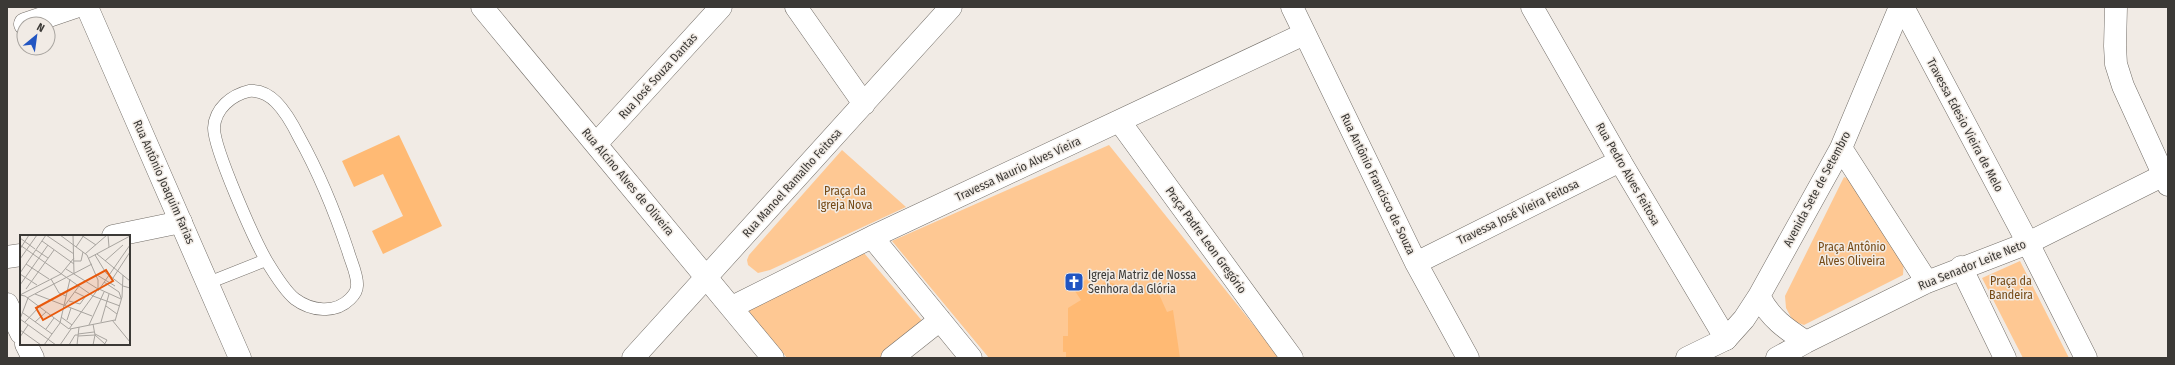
<svg xmlns="http://www.w3.org/2000/svg" width="2175" height="365" viewBox="0 0 2175 365" font-family="'Fira Sans Condensed',sans-serif">
<style>
.green{fill:#fec893}
.building{fill:#ffba74}
.lines{fill:none;stroke-linecap:round;stroke-linejoin:round}
.service-casing{stroke:#736e68;stroke-width:13}
.minor-casing{stroke:#736e68;stroke-width:23}
.tertiary-casing{stroke:#736e68;stroke-width:23}
.primary-casing{stroke:#736e68;stroke-width:23}
.service{stroke:#fff;stroke-width:12}
.minor{stroke:#fff;stroke-width:22}
.tertiary{stroke:#fff;stroke-width:22}
.primary{stroke:#fff;stroke-width:22}
.labels{text-anchor:middle;stroke-width:3;stroke-linejoin:round;paint-order:stroke}
.street-label{font-size:12px;fill:#3b3936;stroke:#f1ebe5}
.park-label{font-size:12px;fill:#764a15;stroke:#f1ebe5}
.poi-label{font-size:12px;fill:#3b3936;stroke:#f1ebe5;text-anchor:start}
.inset-road{fill:none;stroke:#a8a49f;stroke-width:1}
.view{fill:#e8590c;fill-opacity:0.15;stroke:#e8590c;stroke-width:2}
.inset-edge{fill:none;stroke:#3b3936;stroke-width:2}
</style>
<rect width="100%" height="100%" fill="#f1ebe5"/>
<path class="green" d="M1109,145L1280,358H989L892,241Z
M842,150L906,207L770,270L758,273L748,265L747,260L749,255Z
M1844,177L1851,180L1904,259L1903,275L1804,325L1793,321L1786,308L1785,296Z
M864,253L924,323L879,358H787L745,308Z
M2020,261L2069,358H2023L1982,278Z"/>
<path class="building" d="M399,135L442,226L383,254L372,231L403,216L383,174L354,187L342,161Z
M1087,279L1093,290L1107,281L1130,290L1134,281L1158,292L1167,312L1173,310L1180,358H1066V352H1063V336H1068V308L1081,300L1073,288Z"/>
<g class="lines">
<defs>
<path id="service" d="M249,91C260,90 268,94 276,102C286,112 293,125 299,137C319,173 335,212 348,251C351,262 358,275 357,286C357,291 354,295 350,299C335,314 311,311 295,299C286,292 272,270 266,260C254,239 214,149 214,128C215,108 232,95 249,91Z
M208,283L266,260"/>
<path id="minor" d="M482,7L773,358
M796,7L864,104
M1292,7L1416,263L1468,358
M1903,7L2028,243L2086,358
M2116,7L2115,46L2116,64L2123,86L2168,185
M25,24L75,7
M1120,122L1292,358
M596,144L721,7
M113,236L181,222
M872,237L971,358
M7,257L21,255
M1416,263L1620,161
M7,304L21,333
M732,307L872,237L1304,34
M26,344L33,358
M633,358L951,7
M892,358L940,320"/>
<path id="tertiary" d="M1532,7L1620,161L1726,339
M1961,267L2005,358"/>
<path id="primary" d="M87,7L240,358
M1841,148L1927,282
M1759,296C1770,318 1786,329 1806,342
M1687,358L1726,339L1744,319L1759,296L1841,148L1900,7
M1777,358L1806,342L1927,282L2028,243L2168,173"/>
</defs>
<use href="#service" class="service-casing"/>
<use href="#minor" class="minor-casing"/>
<use href="#tertiary" class="tertiary-casing"/>
<use href="#primary" class="primary-casing"/>
<use href="#service" class="service"/>
<use href="#minor" class="minor"/>
<use href="#tertiary" class="tertiary"/>
<use href="#primary" class="primary"/>
</g>
<defs>
<symbol id="church-square" viewBox="-11 -11 22 22"><rect x="-9" y="-9" width="18" height="18" rx="4" fill="#2155c2" stroke="#f1ebe5"/><path d="M-1.2-6h2.4v3.5h3.3v2.4h-3.3V6h-2.4V-.1h-3.3v-2.4h3.3Z" fill="#fff"/></symbol>
</defs>
<g fill-rule="evenodd">
<use href="#church-square" x="1063" y="271" width="22" height="22"/>
</g>
<g class="labels">
<g class="street-label">
<text transform="translate(658 76) rotate(-48)" y="4">Rua José Souza Dantas</text>
<text transform="translate(1965 125) rotate(62)" y="4">Travessa Edesio Vieira de Melo</text>
<text transform="translate(1018 169) rotate(-25)" y="4">Travessa Naurio Alves Vieira</text>
<text transform="translate(1628 174) rotate(60)" y="4">Rua Pedro Alves Feitosa</text>
<text transform="translate(164 182) rotate(66)" y="4">Rua Antônio Joaquim Farias</text>
<text transform="translate(628 182) rotate(50)" y="4">Rua Alcino Alves de Oliveira</text>
<text transform="translate(792 183) rotate(-48)" y="4">Rua Manoel Ramalho Feitosa</text>
<text transform="translate(1378 184) rotate(64)" y="4">Rua Antônio Francisco de Souza</text>
<text transform="translate(1817 189) rotate(-62)" y="4">Avenida Sete de Setembro</text>
<text transform="translate(1518 212) rotate(-26)" y="4">Travessa José Vieira Feitosa</text>
<text transform="translate(1206 240) rotate(54)" y="4">Praça Padre Leon Gregório</text>
<text transform="translate(1972 265) rotate(-22)" y="4">Rua Senador Leite Neto</text>
</g>
<g class="park-label">
<text x="845" y="195">Praça da<tspan x="845" dy="14">Igreja Nova</tspan></text>
<text x="1852" y="251">Praça Antônio<tspan x="1852" dy="14">Alves Oliveira</tspan></text>
<text x="2011" y="285">Praça da<tspan x="2011" dy="14">Bandeira</tspan></text>
</g>
<g class="poi-label">
<text x="1088" y="279">Igreja Matriz de Nossa<tspan x="1088" dy="14">Senhora da Glória</tspan></text>
</g>
</g>
<g transform="translate(20 235)">
<rect width="110" height="110" fill="#f1ebe5"/>
<path class="inset-road" d="M26,0L54,19M40,0L67,20L78,45V54L49,94M53,0L54,39M61,0L76,10M88,0L89,12M0,3L15,14M22,6L54,29M0,10L73,61L100,71M56,12L64,0M0,14L9,0M16,15L28,23M65,19L87,0M77,19L110,46M75,20L86,38L103,51L110,53M69,23L110,1M0,24L17,0M54,26H61L63,17M85,26L103,10M6,29L29,44M46,34L78,54M0,38L26,0M0,39L17,50M77,40L95,51M93,43L110,17M31,44L39,58L46,61M84,47L99,57L101,63M0,50L28,10M6,54L34,15M79,54L101,64M78,56L110,10M15,59L72,81M0,60L41,39L54,23M0,60L5,61L49,94M7,63L72,29M49,66L60,69L65,62L55,57M45,70L59,51M86,71L97,79M3,78L32,99M41,82L52,90M0,84L36,110M0,84L8,63M47,85L51,73M92,85L110,107M95,86L102,62L103,40M5,87L19,72M15,87L26,77M81,87L89,59M73,89L75,100L73,110M69,90L84,57M26,94L34,83M50,94L95,85M0,95L21,110M58,99L74,97M75,99L87,105L84,110M75,100L85,109M58,101L75,100M0,102L8,90M24,110L40,88L50,44M40,110L51,94M49,110L55,100H58M57,110L59,92"/>
<path class="view" d="M86,35L93,46L23,85L16,73Z"/>
<rect width="110" height="110" class="inset-edge"/>
</g>
<rect width="2175" height="365" fill="none" stroke="#3b3936" stroke-width="16"/>
<g transform="translate(36 36) rotate(29)"><circle r="19" fill="#f1ebe5" stroke="#a8a49f"/>
<path d="M0-3L7 15L0 10L-7 15Z" fill="#2155c2"/>
<text y="-6" font-size="11" font-weight="bold" text-anchor="middle" fill="#3b3936">N</text>
</g>
</svg>
